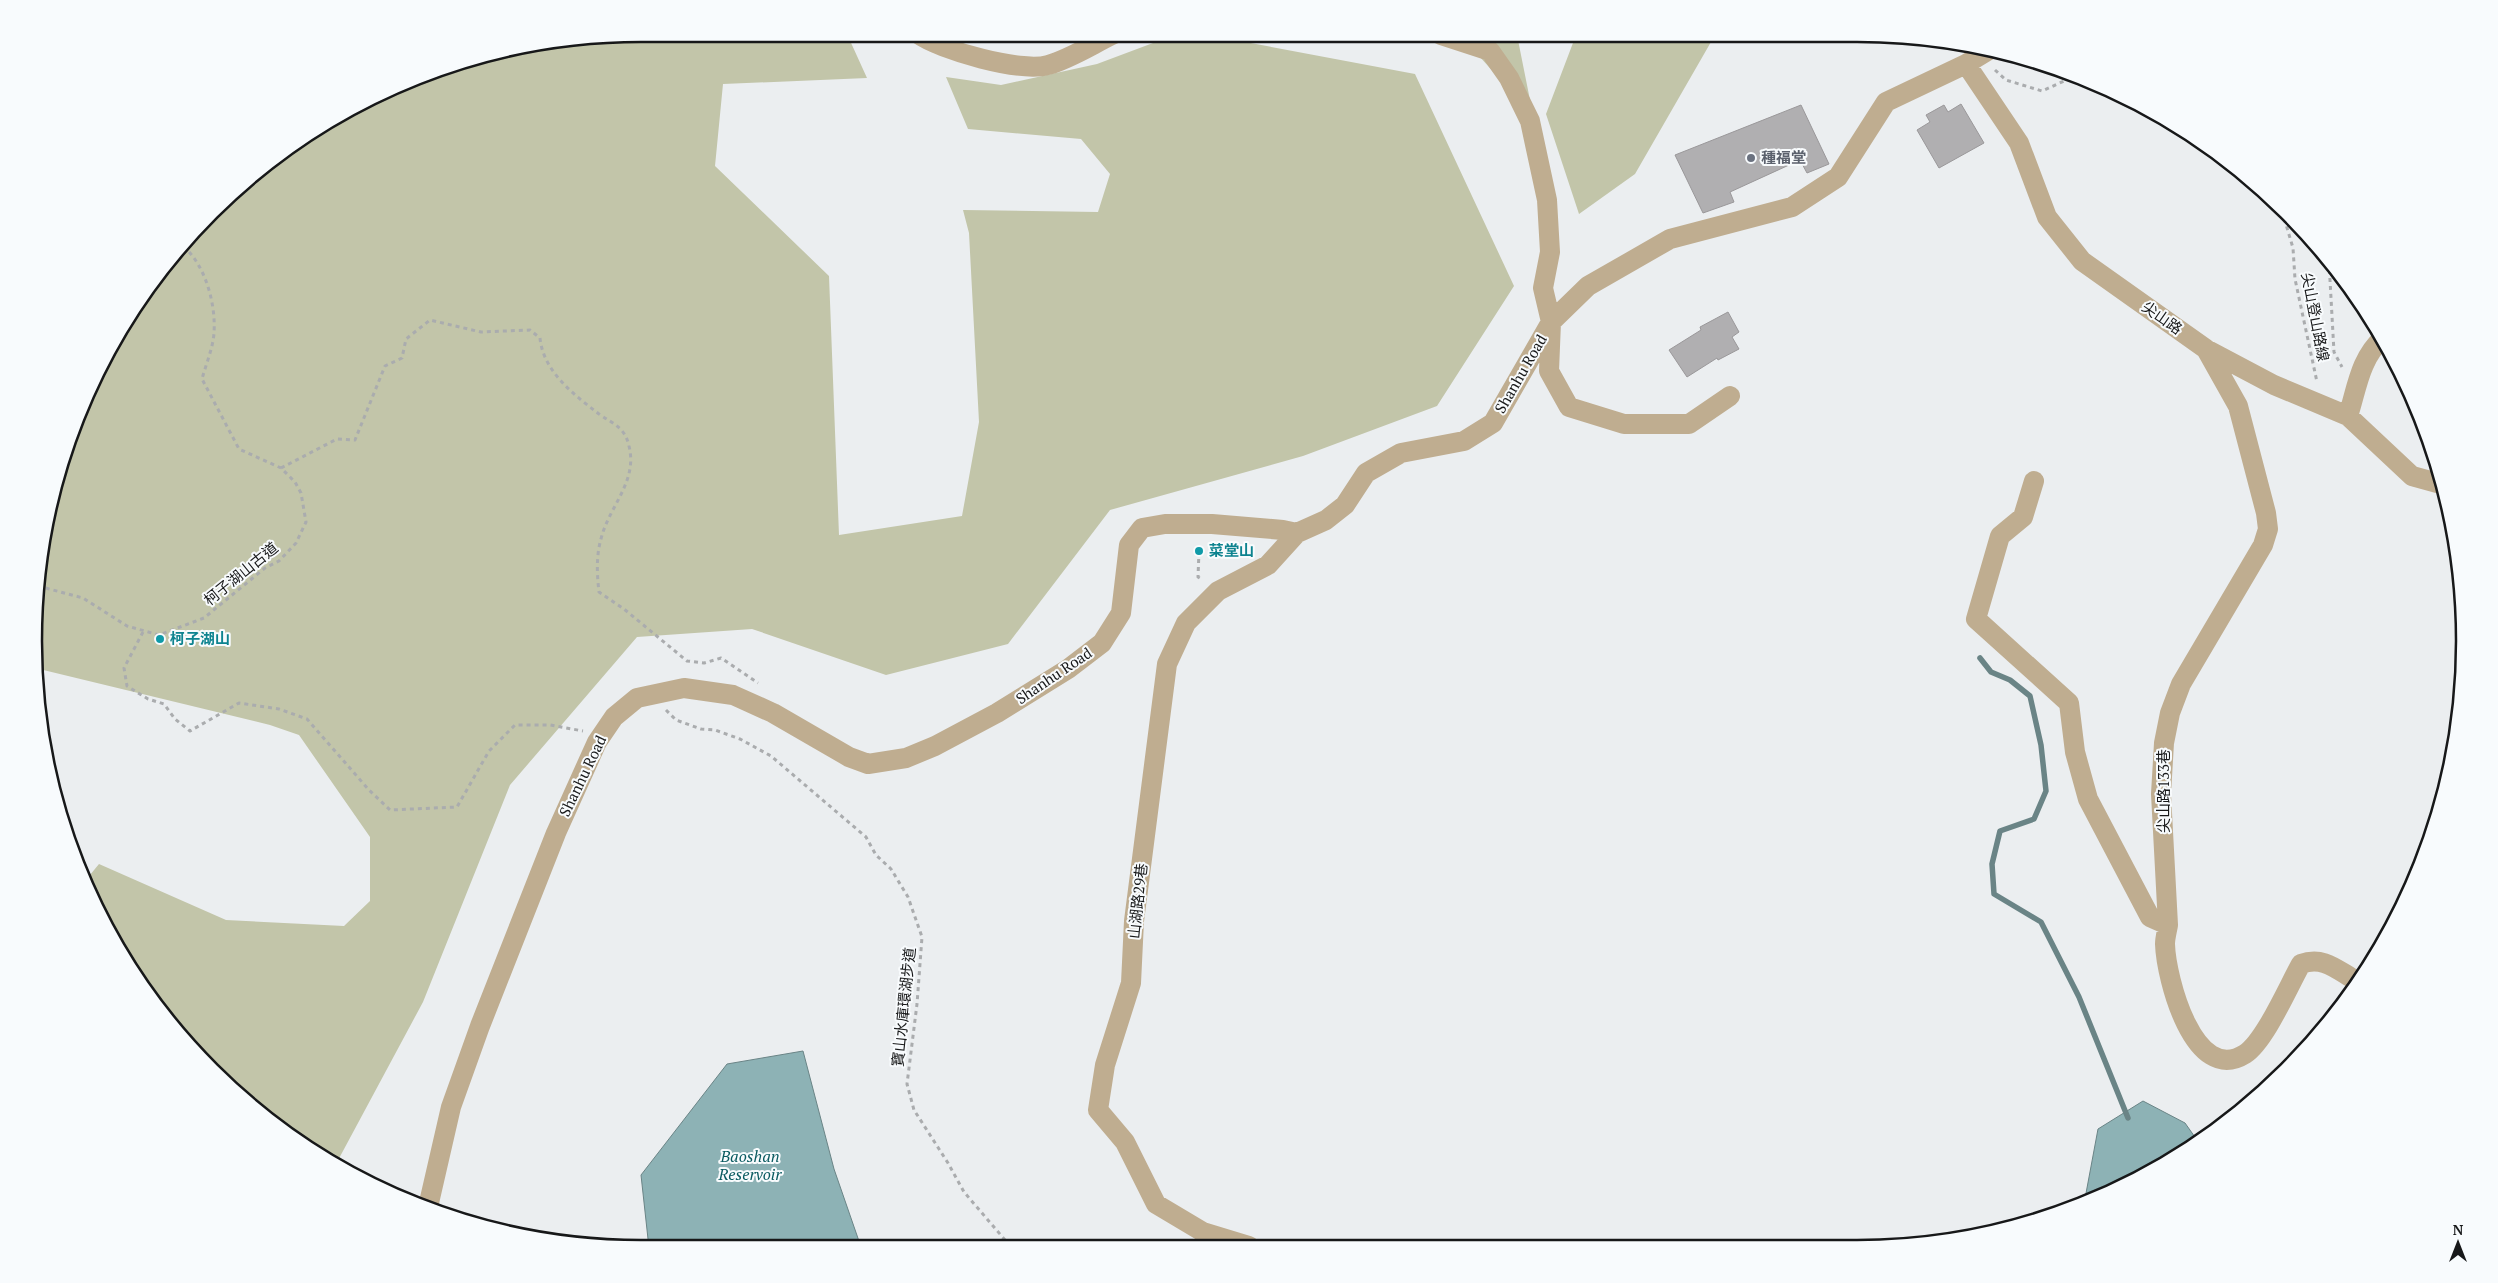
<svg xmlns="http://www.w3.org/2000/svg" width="2498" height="1283" viewBox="0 0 2498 1283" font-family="'PT Serif','Noto Sans TC',serif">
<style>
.green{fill:#c2c5a9}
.water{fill:#8db2b5;stroke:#6a8486}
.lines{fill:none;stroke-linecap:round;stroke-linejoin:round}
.stream{stroke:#6a8486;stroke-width:5.5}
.building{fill:#b0afb1;stroke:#9a989a}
.path{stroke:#aaacae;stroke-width:3;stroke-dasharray:4 4;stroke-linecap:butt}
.minor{stroke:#bfad90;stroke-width:20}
.worship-dot{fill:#6b7280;stroke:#f8fbfd;stroke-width:2}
.culture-dot{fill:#0f9aa8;stroke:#f8fbfd;stroke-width:2}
.labels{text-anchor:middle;stroke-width:4;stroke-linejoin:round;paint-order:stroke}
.worship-label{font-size:15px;font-weight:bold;fill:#5b616d;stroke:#f8fbfd;text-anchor:start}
.street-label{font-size:15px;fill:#171819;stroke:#f8fbfd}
.culture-label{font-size:15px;font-weight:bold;fill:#0d838f;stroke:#f8fbfd;text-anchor:start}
.water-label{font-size:16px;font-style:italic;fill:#095a60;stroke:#f8fbfd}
.rim{fill:none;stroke:#171819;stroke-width:2.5}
</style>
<rect width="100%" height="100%" fill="#ebeef0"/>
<path class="green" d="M642,34H847L867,78L723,84L715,166L829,276L839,535L962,516L979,422L969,233L963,210L1098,212L1110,174L1081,139L968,129L946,77L1001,85L1097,64L1177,34H1203L1415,74L1514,286L1437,406L1303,456L1110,510L1008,644L886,675L752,629L637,637L510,785L423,1002L336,1164L272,1124L212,1071L136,979L96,910L85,881L99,864L226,920L344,926L370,901V837L299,735L270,725L35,668V601L54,484L80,409L136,304L185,241L271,160L338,115L446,66L523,45Z
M1460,35H1517L1531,105L1508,88Z
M1576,35H1715L1635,174L1579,214L1546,114Z"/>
<path class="water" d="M803,1051L834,1169L861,1247L649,1248L641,1175L727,1064Z
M2143,1101L2185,1123L2197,1140L2084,1204L2098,1129Z"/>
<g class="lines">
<path class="stream" d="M1980,658L1991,672L2010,680L2030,696L2041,745L2046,791L2034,819L2000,831L1992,864L1994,894L2041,922L2079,997L2128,1118"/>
</g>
<path class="building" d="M1961,104L1984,143L1939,168L1917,130L1930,122L1926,115L1944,105L1948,112Z
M1801,105L1829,164L1807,173L1800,160L1730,192L1734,202L1703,213L1675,155Z
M1728,312L1739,332L1732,337L1739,349L1718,360L1717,358L1687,377L1669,350L1701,330L1700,327Z"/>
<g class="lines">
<path class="path" d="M1995,70L2006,80L2042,91L2073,77
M2108,90L2111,91
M2282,211L2293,248L2295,279L2317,382
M2329,262L2334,352L2342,367
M281,468L337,439L355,440L385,366L402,358L406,339L430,320L481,332L530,330L540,338C543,371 574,395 599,414C613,424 625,427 629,446C638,482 609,506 601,539C596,556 597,575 599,592L624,609L687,661L704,663L721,658L758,683
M1199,551L1198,577L1203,580
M38,586L83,598L127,626L159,635L204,618L265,568L279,561L296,543L306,522L301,493L295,482L281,468L239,449L202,379C206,364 213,348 214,333C216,303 205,264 182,245
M143,632L124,668L127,686L148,699L164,704L175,719L190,731L239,703L279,709L307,719L369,790L390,810L457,807L489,751L515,725H550L583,731
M666,710L676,720L701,729L715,730L740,739L771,756L866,837L876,855L891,869L908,897L922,937L917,1004L907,1084L914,1110L948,1163L964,1192L1011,1247"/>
<path class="minor" d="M918,34C940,50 1021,73 1048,65C1070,59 1093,44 1114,34
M1441,35L1490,51L1509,78L1530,121L1547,200L1550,252L1543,288L1551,322L1549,371L1569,407L1624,424H1689L1730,396
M1966,64L2019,143L2047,217L2082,261L2206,349L2274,385L2348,416L2412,476L2441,484
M2206,349L2238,406L2266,513L2268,529L2263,545L2181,684L2170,713L2164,743L2161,794L2168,925C2167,931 2165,938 2165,944C2166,978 2194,1086 2245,1054C2265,1041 2288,987 2301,964C2323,956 2336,969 2355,980
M2348,416C2357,388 2360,358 2383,338
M2034,481L2023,517L2000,536L1976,619L2069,703L2075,752L2088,799L2150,917L2168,925
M428,1207L451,1107L480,1026L556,833L597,742L614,717L637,698L684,688L733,695L773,713L849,757L868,764L906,758L935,746L997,713L1068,669L1102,643L1121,613L1129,545L1142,528L1165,524H1212L1283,530L1297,533L1326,520L1345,505L1366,473L1401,453L1464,441L1493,423L1551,322L1588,286L1670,239L1792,207L1838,177L1886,102L1966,64L1989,50
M1249,1246L1203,1232L1156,1204L1125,1142L1098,1110L1105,1065L1131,983L1134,921L1167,664L1186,623L1218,591L1268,565L1297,533"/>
</g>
<circle class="worship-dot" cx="1751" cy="158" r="5"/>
<g class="culture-dot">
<circle cx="1199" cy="551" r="5"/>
<circle cx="160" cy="639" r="5"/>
</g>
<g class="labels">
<g class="worship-label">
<text x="1761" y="163">種福堂</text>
</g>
<g class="street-label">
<text transform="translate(2315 317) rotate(79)" y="5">尖山登山路線</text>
<text transform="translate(2162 318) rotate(35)" y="5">尖山路</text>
<text transform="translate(1521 374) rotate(-60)" y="5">Shanhu Road</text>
<text transform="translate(241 574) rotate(-39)" y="5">柯子湖山古道</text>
<text transform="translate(1054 676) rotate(-34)" y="5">Shanhu Road</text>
<text transform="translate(583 776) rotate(-64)" y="5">Shanhu Road</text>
<text transform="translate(2164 791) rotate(-90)" y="5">尖山路133巷</text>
<text transform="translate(1138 901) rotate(-84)" y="5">山湖路29巷</text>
<text transform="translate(904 1007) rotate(-84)" y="5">寶山水庫環湖步道</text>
</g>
<g class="culture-label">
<text x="1209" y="556">菜堂山</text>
<text x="170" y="644">柯子湖山</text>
</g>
<g class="water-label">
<text x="750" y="1162">Baoshan<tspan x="750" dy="18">Reservoir</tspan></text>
</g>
</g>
<path d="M0 0H2498V1283H0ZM641 42H1857A599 599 0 0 1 2456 641V641A599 599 0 0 1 1857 1240H641A599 599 0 0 1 42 641V641A599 599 0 0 1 641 42Z" fill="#f8fbfd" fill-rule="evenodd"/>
<path class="rim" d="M641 42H1857A599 599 0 0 1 2456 641V641A599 599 0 0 1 1857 1240H641A599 599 0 0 1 42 641V641A599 599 0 0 1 641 42Z"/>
<g transform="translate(2458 1243)" stroke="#f8fbfd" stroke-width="4" paint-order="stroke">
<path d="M0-4L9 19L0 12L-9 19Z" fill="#171819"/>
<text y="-8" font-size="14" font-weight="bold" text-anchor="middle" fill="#171819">N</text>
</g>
</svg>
